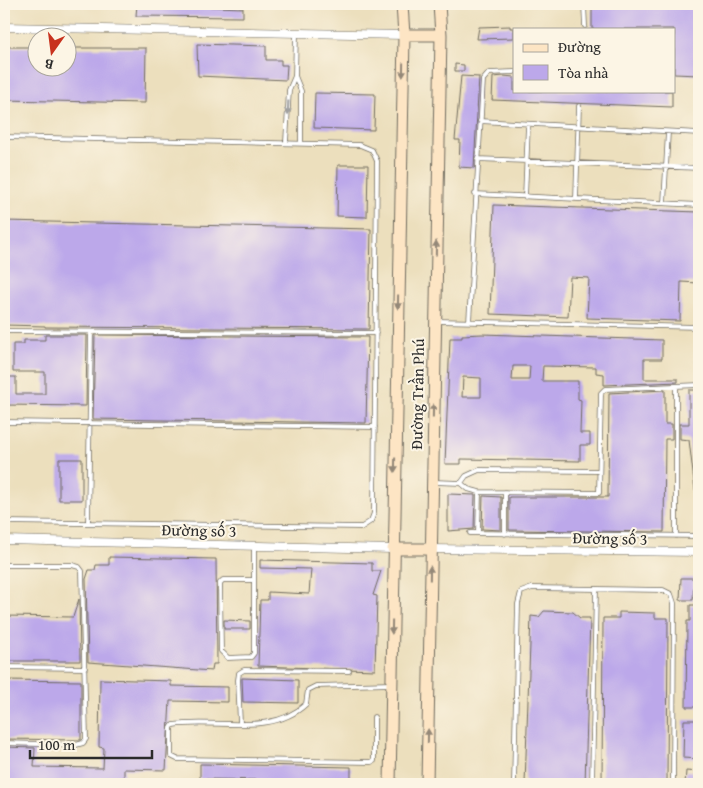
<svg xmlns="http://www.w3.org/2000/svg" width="703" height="788" viewBox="0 0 703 788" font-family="'Gentium Book Plus',serif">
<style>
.building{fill:#bca8ea;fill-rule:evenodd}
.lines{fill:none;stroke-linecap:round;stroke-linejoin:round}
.lane-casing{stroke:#6f6a5e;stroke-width:5.5}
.street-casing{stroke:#6f6a5e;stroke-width:9}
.secondary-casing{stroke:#6f6a5e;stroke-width:13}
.lane{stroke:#fff;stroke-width:4}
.street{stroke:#fff;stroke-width:8}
.secondary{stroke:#fde5c4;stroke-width:11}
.oneway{fill:#948878}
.oneway2{fill:#a0a0a0}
.labels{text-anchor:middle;stroke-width:4;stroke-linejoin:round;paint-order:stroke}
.street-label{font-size:16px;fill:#2b2b2b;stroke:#fcf5e5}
</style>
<rect width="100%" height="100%" fill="#fcf5e5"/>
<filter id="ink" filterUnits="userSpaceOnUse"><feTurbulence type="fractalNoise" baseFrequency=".02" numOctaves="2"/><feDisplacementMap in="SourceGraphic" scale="10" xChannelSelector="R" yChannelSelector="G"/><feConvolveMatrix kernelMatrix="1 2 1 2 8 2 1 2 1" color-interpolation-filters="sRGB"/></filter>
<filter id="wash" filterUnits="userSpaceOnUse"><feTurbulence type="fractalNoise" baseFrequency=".0096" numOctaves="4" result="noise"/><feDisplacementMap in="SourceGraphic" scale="20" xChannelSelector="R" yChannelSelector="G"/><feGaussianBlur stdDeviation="1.12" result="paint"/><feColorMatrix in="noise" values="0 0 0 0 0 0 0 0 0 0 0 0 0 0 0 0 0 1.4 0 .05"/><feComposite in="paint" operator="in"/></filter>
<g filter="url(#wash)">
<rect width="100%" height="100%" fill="#ecdfbd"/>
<g id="blocks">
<path class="building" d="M137,4L243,8V17L136,16Z
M592,4H699V75L674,74V29H592Z
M510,26V28H514V38L477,39L479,27Z
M197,44L266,46V60H281V65H287L286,80L198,76Z
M4,47H38V68H68V48H146L145,103L4,100Z
M455,64L464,65V71H455Z
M461,76L479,77L474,168L459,167L460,140H455Z
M504,76L514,77V91H672V107L492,100L493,77Z
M315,93L375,94L374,130L314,128Z
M338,165H368L367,217L337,216Z
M494,205L699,212V283L681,282L680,321L587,318L589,278L570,277L568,317L490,314Z
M4,221L371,229L369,329L45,327V326L4,325Z
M482,334L662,340V359H644V379H678V382L604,385V374L596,373V367L543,366L542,381H578V399L581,400L580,433H590V445H580V461L461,459V464H445L450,338H462V335ZM513,366H530L529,380H512ZM463,377L481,378V397H462Z
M45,335H87L86,406L4,405V377H16V394H45V372H13V344H24V340H45Z
M95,335L368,337L366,423L93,419Z
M665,390V424H672V439H665L664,532L509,530V497H608L609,393Z
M689,390H699V490H695L689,440L680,439V424H689Z
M59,459H82V500H59Z
M448,494L475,495L474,529L448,531Z
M483,496L501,497V530L482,529Z
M109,557L216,559L217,664H213L212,671L88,662L86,579L89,570H95L96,565H109Z
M260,560L372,563V571H381L373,595L377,596L375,670L258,666L260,600H268V592L309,594L311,569L260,568Z
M681,578H694L693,600H680Z
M79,599L80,661H4V616L73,617Z
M690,605H699V707H686L687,621H690Z
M544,611L573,612L580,618H590L585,784H525L531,616L539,617Z
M619,612L655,613V618H668L667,784H602L603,618H619Z
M224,620L250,621V629H224Z
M242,678L298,680V703L243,702Z
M100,679L171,681V686L228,687V702L170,701L166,770L124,769V784H4V747L35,748L34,767L103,768L104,748L99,747Z
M4,680L81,681V740L4,739Z
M684,720H699V759L683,758Z
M200,764L351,767V783H276L272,780L200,779Z
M686,771L699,772V784H685Z"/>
</g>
</g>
<g filter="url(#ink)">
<use href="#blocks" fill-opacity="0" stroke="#6f6a5e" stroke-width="1"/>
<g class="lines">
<defs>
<path id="lane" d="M349,4H367
M584,4L585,26
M296,34L295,76L301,91V142
M480,121L699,133
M4,137L360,145L372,150L377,161L374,513L371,521L362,527L4,522
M286,142L289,90L295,76
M477,159L699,168
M475,194L699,205
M525,197L528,125
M576,199L579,106
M664,203L668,132
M437,321L699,327
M469,322L483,80L489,73L514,72
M4,331L376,333
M676,386V536
M4,422L375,427
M434,482L461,483L466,476L479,470L599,471
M461,483L468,489L479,492L599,493L601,393L605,389L699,385
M88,523L91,332
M470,533L699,536
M478,533L479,492
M505,534V492
M254,546V653L251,657L228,658L221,651L220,583L223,580H254
M4,565H72L79,567L82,571L86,739L83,743L76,745L4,743
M4,667L85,668
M374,717V761L371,762L177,759L171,756V728L173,725C216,718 271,737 306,704L308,690L316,686L391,684
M240,723L238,680L239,673L244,670L349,671
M131,784L138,782L272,784
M514,784L518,604L521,592L532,588L663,590L671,594L674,603L673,784
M592,784L596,589"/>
<path id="street" d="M4,27L404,35
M4,540L393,549
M430,549L699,552"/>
<path id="secondary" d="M404,35H441
M393,549H430
M390,784L404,35L402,4
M427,784L441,35L439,4"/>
</defs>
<use href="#lane" class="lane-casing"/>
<use href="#street" class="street-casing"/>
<use href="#secondary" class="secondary-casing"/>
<use href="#lane" class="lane"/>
<use href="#street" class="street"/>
<use href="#secondary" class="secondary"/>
</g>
<defs><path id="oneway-solid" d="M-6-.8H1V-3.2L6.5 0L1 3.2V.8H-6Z" transform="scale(1.25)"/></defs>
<g class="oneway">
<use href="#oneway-solid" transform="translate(403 70) rotate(91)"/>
<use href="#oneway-solid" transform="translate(436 248) rotate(-89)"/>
<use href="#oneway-solid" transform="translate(398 302) rotate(91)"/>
<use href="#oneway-solid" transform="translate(433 411) rotate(-89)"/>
<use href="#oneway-solid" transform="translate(395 465) rotate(91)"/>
<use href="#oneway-solid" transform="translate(430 573) rotate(-89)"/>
<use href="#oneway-solid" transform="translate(392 627) rotate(91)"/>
<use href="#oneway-solid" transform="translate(428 736) rotate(-89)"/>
</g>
<use class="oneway2" href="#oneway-solid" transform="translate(288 108) rotate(93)"/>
</g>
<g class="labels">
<g class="street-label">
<text transform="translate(417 394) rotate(-89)" y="6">Đường Trần Phú</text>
<text transform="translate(199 530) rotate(1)" y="6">Đường số 3</text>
<text transform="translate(610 538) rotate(1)" y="6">Đường số 3</text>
</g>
</g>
<rect width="703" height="788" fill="none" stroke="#fcf5e5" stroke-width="20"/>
<rect x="513" y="28" width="162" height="65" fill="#fcf5e5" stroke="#a8a49b"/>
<rect x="523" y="44" width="25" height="8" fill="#fde5c4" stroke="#a8a49b"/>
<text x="558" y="52" font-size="15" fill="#2b2b2b">Đường</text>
<rect x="523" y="65" width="25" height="15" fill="#bca8ea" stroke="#a8a49b"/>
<text x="558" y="78" font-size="15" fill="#2b2b2b">Tòa nhà</text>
<g transform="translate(52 52) rotate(194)"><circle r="24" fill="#fcf5e5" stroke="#a8a49b"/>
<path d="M0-4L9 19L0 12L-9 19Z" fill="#c8321e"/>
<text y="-8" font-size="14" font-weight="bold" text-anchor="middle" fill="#2b2b2b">B</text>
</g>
<path d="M30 750v8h122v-8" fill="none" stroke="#2b2b2b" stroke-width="2.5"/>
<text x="38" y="750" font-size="15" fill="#2b2b2b" stroke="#fcf5e5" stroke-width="4" paint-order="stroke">100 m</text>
</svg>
